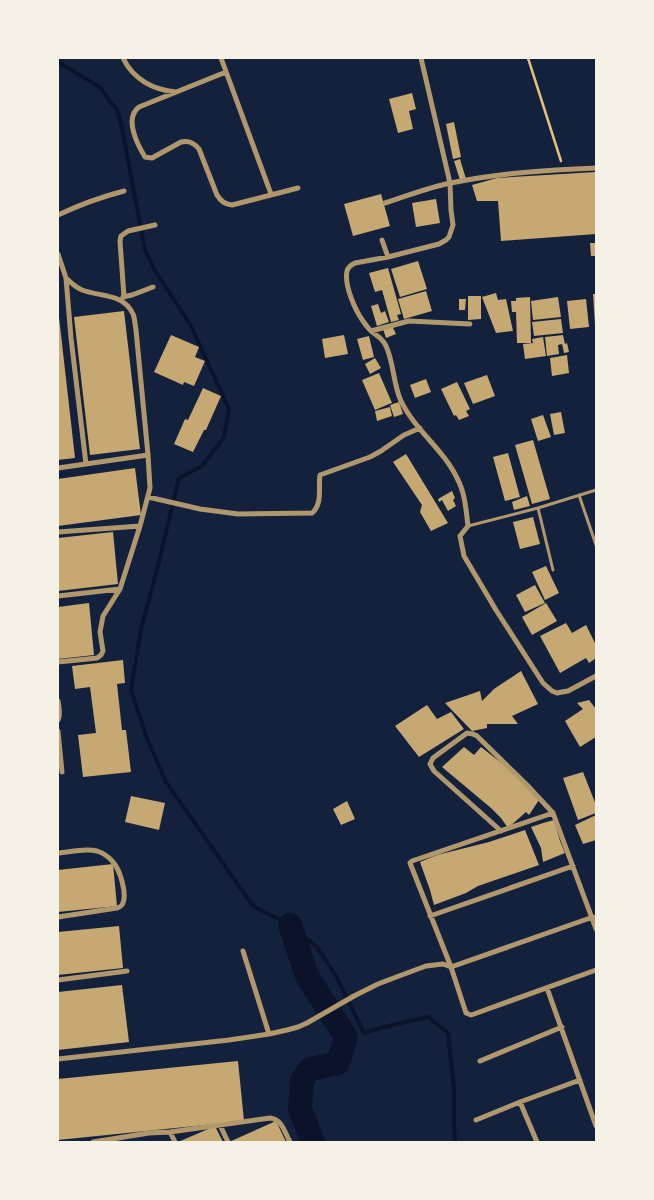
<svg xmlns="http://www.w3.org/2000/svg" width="654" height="1200" viewBox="0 0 654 1200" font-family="Georgia,serif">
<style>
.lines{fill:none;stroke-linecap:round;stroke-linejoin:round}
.stream{stroke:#0b132b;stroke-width:4}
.river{stroke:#0b132b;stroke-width:24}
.building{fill:#c6a872}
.path{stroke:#e5c07b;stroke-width:2.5}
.service{stroke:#b1986c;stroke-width:3}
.minor{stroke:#b1986c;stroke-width:5}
</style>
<rect width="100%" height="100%" fill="#14213d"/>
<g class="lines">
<path class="stream" d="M58,62L101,88L106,96L117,110L121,123L145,250L154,269L191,326L229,409L224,437L202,466L179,478L157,570L141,629L131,690L146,736L166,782L253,906L290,925L317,947L336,976L364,1033L388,1026L428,1017L448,1033L454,1089V1127L455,1142"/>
<path class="river" d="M290,925L307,976L346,1037L338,1063L310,1069L302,1080L300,1109L313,1142"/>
</g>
<path class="building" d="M412,93L416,109L409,111L413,129L398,133L389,99Z
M454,122L461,157L453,159L446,124Z
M460,159L466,179L460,180L454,161Z
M596,172V234L501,241L498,201H477L472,185L497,178Z
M381,194L390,226L353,236L344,204Z
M436,199L440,223L416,227L412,203Z
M590,243H596V256H591Z
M418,261L427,289L400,297L391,269Z
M388,268L401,314L397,315L399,320L391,322L382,290L375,292L369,273Z
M426,291L432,311L404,319L398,299Z
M496,293L498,300L506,299L513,331L496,333L482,297Z
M593,294H596V325H595Z
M468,296H481V319L468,320Z
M530,297L531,343H517L516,312H512L511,301H516V298Z
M558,297L561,317L533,320L531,301Z
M459,299H466L465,310H459Z
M586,299L589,327L570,329L567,301Z
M378,304L381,313L385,311L389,322L377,326L371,306Z
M124,311L140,449L90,455L74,317Z
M58,317H59L75,458L58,460Z
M561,319L563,333L534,336L532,322Z
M392,326L396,334L386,338L383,329Z
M171,335L199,347L195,357L205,361L194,386L184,382L183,385L154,372Z
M344,335L348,354L325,358L322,339Z
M563,335L565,344L567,343L569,352L564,353L562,344L558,345L559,354L547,356L545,337Z
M369,336L374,357L363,360L357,339Z
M543,337L546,356L525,359L523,344L533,343L532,339Z
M567,355L569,373L552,376L550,358Z
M375,358L381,368L370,374L365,364Z
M379,373L392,403L389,404L388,402L389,404L375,410L362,380Z
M487,375L495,396L473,404L464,383Z
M426,379L431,392L415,398L410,385Z
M457,382L470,409L466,411L469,416L459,420L456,415L454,416L441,389Z
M203,388L221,396L206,430H204L193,452L174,444L185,419L188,420Z
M399,402L403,414L394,417L390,405Z
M390,407L392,416L377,421L375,411Z
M561,412L565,433L554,435L550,414Z
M543,415L551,437L538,441L531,419Z
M533,440L550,499L532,504L515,445Z
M508,453L520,497L505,501L493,457Z
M406,454L448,523L431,531L420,512L422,505L393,462Z
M135,468L141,515L58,526V479Z
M452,491L455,498L453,500L456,506L448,511L442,500L439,502L438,499Z
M527,496L530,506L514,510L512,502Z
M533,517L540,544L520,549L513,522Z
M113,532L118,584L58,591V538Z
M546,566L559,593L545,600L532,572Z
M535,585L545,603L525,612L516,595Z
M89,603L94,655L58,659V607Z
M546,603L557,621L532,635L522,617Z
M566,623L572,633L586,625L596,645V658L589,663L586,658L560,673L540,636Z
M123,660L125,683L117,684L122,730H126L131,772L83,777L78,735L96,733L90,687L75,689L72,666Z
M521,671L538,704L512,716L518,724H487V728L472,731L445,703L480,691L482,701L494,689Z
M589,700L596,709V737L580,747L565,721L583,709L577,703Z
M427,705L437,719L451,712L464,729L419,757L395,726Z
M464,747L474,755L481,747L504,765L539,800L529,815L526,812L508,828L501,818L491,808L442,767Z
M583,772L596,805V813L578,820L563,778Z
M131,796L165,803L159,830L125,822Z
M347,801L355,819L341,825L333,809Z
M596,815V840L583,844L575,825Z
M554,820L560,841L565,853L543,862L541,848L531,827L543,823Z
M525,830L539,865L478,886L466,893L434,905L430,890L420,862L437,855L489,842Z
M113,864L117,906L58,912V870Z
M119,926L123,968L58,975V932Z
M122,985L129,1042L58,1050V992Z
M238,1061L244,1121L58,1140V1079Z
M276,1121L286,1142H229Z
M215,1126L223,1142H178L199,1133Z"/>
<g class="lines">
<path class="path" d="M528,58L561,161"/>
<path class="service" d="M579,495L596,545
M538,508L553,570
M468,526L538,508L596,490"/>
<path class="minor" d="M123,58C133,79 153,90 176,92
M221,58L271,194
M421,58L450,183L451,210L453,225L449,237L446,240L439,244L388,257L355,263C351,265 348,267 347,271C344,285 355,310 363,321C365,324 367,327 370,330C376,336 382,337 386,346C394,363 393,384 401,401C415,430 443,449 457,478C465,493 466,509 468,526L460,536L464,556L496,610L543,683L552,691L557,693L562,692L568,691L596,676
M226,72L139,107C124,118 137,144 145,157L152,158L181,142C189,140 194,143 199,149L217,195C221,201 224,204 232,205L298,188
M385,203C407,196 429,187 451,183C499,173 548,170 596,168
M58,215C79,205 101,197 124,191
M382,240L388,257
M58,254L66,278L71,338L86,464
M123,297L132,295L153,287
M124,297L120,241L121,236L128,231L155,225
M371,331L409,321L470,324
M58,468L148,455
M148,497L200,509L238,514L312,513C323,504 318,488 320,475L370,457L381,451L404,435L420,428
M58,532L140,526
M58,596L120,589
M58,662L97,658L101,655L103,651L100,632L103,616L120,589L140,526L150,488L148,455L136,330C135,325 135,319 133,314C124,293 100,297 82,290C75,287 71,283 66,278
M58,701C59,707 61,715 58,720
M58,731L62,772
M553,813L412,861L410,863L451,967L466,1013L471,1015L474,1014L596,970
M501,831L434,771L430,764L433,758L467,733L473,734L477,736L527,785L553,813L596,929
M58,853C70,852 85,848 97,851C103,853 109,857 113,862C120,870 127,893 123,903C121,907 120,907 117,908L58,917
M430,916L573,866
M243,951L269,1034
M451,967L593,917
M58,980L127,971
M547,988L596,1126
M58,1059L229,1040L269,1034L287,1030L298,1027L307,1023L354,996L378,984L399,976L426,966L443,964L451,967
M480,1061L562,1027
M520,1102L537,1142
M476,1120L520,1102L580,1080
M220,1125L228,1142
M170,1132L175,1142
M93,1142L149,1133L170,1132L270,1118C282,1119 285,1133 290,1142"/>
</g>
<rect width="654" height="1200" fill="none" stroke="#f6f1e7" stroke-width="118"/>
</svg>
